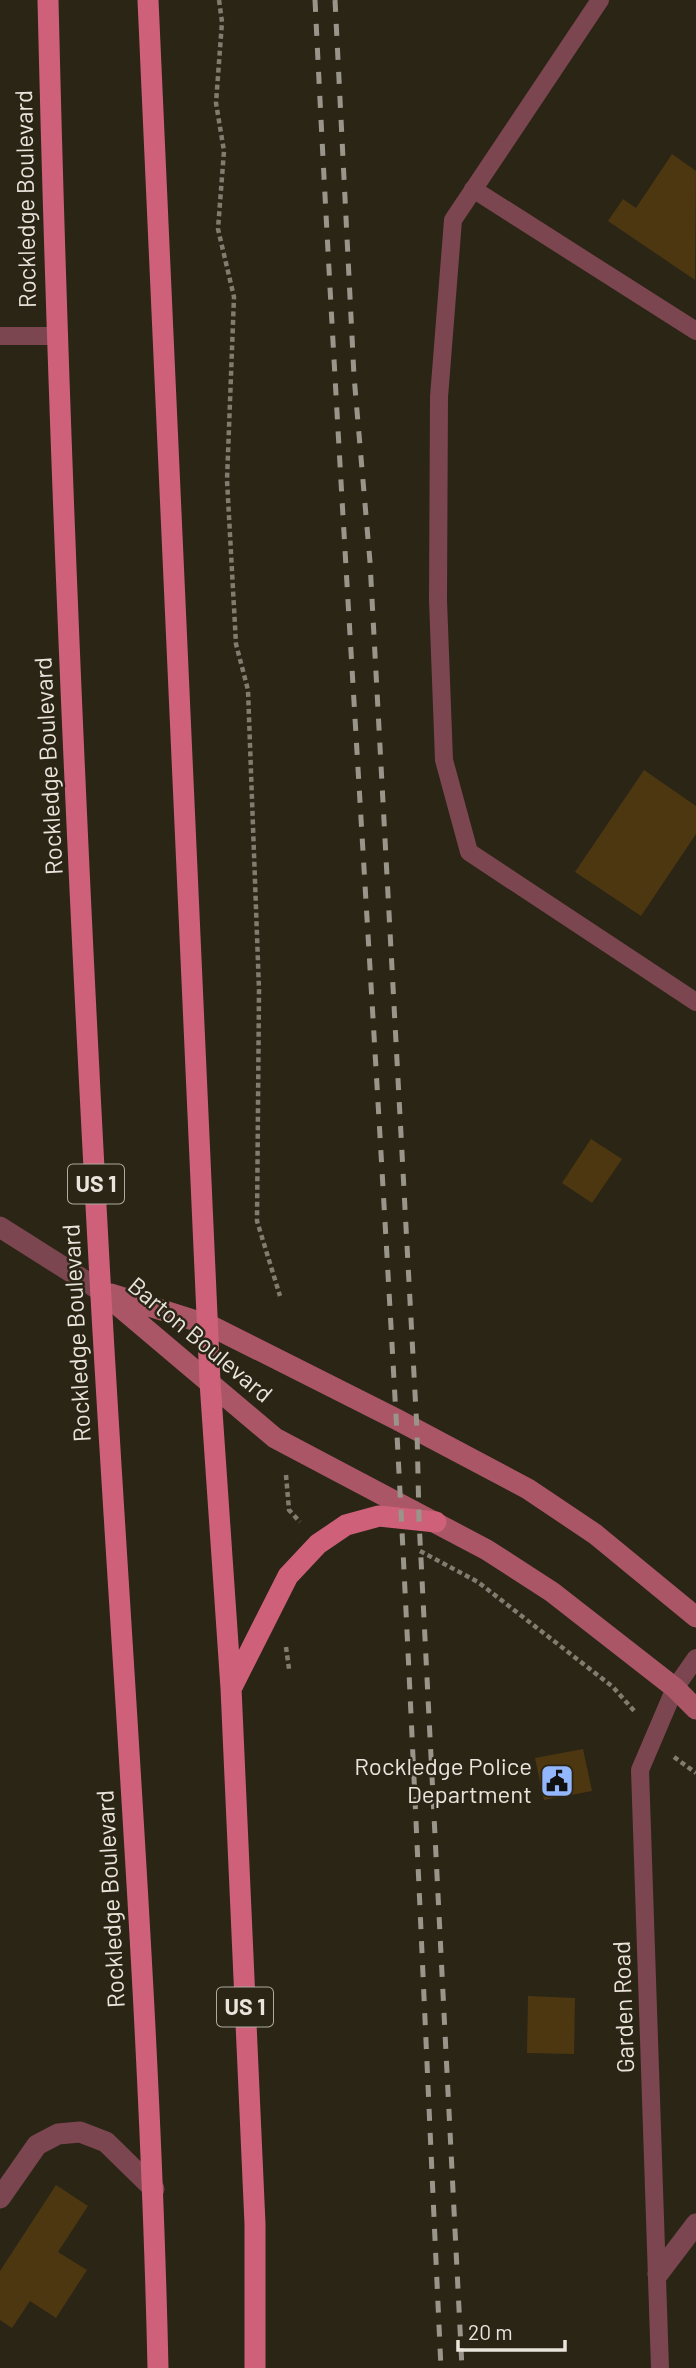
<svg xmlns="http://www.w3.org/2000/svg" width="696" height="2368" viewBox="0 0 696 2368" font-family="Barlow,sans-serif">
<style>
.building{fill:#4d3710}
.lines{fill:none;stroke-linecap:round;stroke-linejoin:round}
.path{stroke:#817c70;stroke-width:4.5;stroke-dasharray:5 3.5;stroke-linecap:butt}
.lane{stroke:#7b4650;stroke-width:18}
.street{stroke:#7b4650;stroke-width:21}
.secondary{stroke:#aa5667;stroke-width:21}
.primary{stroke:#ce6179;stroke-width:21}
.rail{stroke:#9a958a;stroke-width:5;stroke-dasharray:12 12;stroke-linecap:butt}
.labels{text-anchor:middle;stroke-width:5;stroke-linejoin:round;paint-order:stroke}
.shield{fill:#2b2516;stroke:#b0aba1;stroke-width:2}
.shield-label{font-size:23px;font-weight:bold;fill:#e9e5dc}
.street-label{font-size:24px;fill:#e9e5dc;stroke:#2b2516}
.poi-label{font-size:24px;fill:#e9e5dc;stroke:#2b2516;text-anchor:end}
</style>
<rect width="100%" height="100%" fill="#2b2516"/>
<path class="building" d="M672,154L696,171L695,280L608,221L623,199L636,208Z
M644,770L696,806V834L641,916L575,872Z
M591,1139L622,1159L592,1203L562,1183Z
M583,1749L592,1791L544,1800L535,1758Z
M528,1996L575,1998L574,2054L527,2053Z
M56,2185L88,2206L58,2252L87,2270L56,2318L30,2301L12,2328L0,2320V2271Z"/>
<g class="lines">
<path class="path" d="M219,0L222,22L216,103L224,151L218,229L234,297L227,480L236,644L248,690L259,990L257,1221L280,1296
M286,1475L289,1510L300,1522
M420,1551L478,1582L613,1687L636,1713
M286,1647L289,1669
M674,1757L696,1773"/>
<path class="lane" d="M600,0L453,220L439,397L438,600L444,760L469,852L696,1002
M473,189L696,331
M0,336H56
M660,2368L640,1770L675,1688L696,1658"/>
<path class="street" d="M0,1227L101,1291
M0,2198L37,2145L58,2134L80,2132L106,2142L154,2189
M658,2274L696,2224"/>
<path class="secondary" d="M101,1291L275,1438L487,1550L552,1592L675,1688L696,1709
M111,1294L209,1325L396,1419L528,1489L595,1534L696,1617"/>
<path class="primary" d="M48,0C58,433 77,865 101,1297C121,1654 150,2011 158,2368
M148,0L210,1382L231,1688L255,2224V2368
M232,1687L288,1576L318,1544L346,1525L379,1516L436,1522"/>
<path class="rail" d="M315,0C338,472 370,944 396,1416C413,1733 426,2051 441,2368
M335,0L354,376L370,562L417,1430L419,1520L462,2368"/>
</g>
<defs>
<symbol id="civic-square" viewBox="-11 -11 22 22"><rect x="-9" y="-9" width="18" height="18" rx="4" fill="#92b7fd" stroke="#2b2516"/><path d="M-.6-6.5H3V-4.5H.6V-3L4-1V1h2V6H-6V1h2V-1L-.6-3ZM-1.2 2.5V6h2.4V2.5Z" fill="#111"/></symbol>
</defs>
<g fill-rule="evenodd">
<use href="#civic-square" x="538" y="1762" width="38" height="38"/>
</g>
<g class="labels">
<g class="shield">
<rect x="68" y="1164.5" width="56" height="39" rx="5"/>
<rect x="217" y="1987.5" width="56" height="39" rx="5"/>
</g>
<g class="shield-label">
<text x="96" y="1192">US 1</text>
<text x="245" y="2015">US 1</text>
</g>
<g class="street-label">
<text transform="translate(26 199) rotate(-91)" y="8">Rockledge Boulevard</text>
<text transform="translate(49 766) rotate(-93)" y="8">Rockledge Boulevard</text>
<text transform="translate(77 1333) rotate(-93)" y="8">Rockledge Boulevard</text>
<text transform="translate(200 1340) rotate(40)" y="8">Barton Boulevard</text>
<text transform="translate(111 1899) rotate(-93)" y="8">Rockledge Boulevard</text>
<text transform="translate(624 2007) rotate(-92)" y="8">Garden Road</text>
</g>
<g class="poi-label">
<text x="532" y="1775">Rockledge Police<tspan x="532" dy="28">Department</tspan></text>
</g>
</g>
<path d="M458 2340v10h107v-10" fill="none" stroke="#e9e5dc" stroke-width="3.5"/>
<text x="468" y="2340" font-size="21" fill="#e9e5dc" stroke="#2b2516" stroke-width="5" paint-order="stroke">20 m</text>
</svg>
